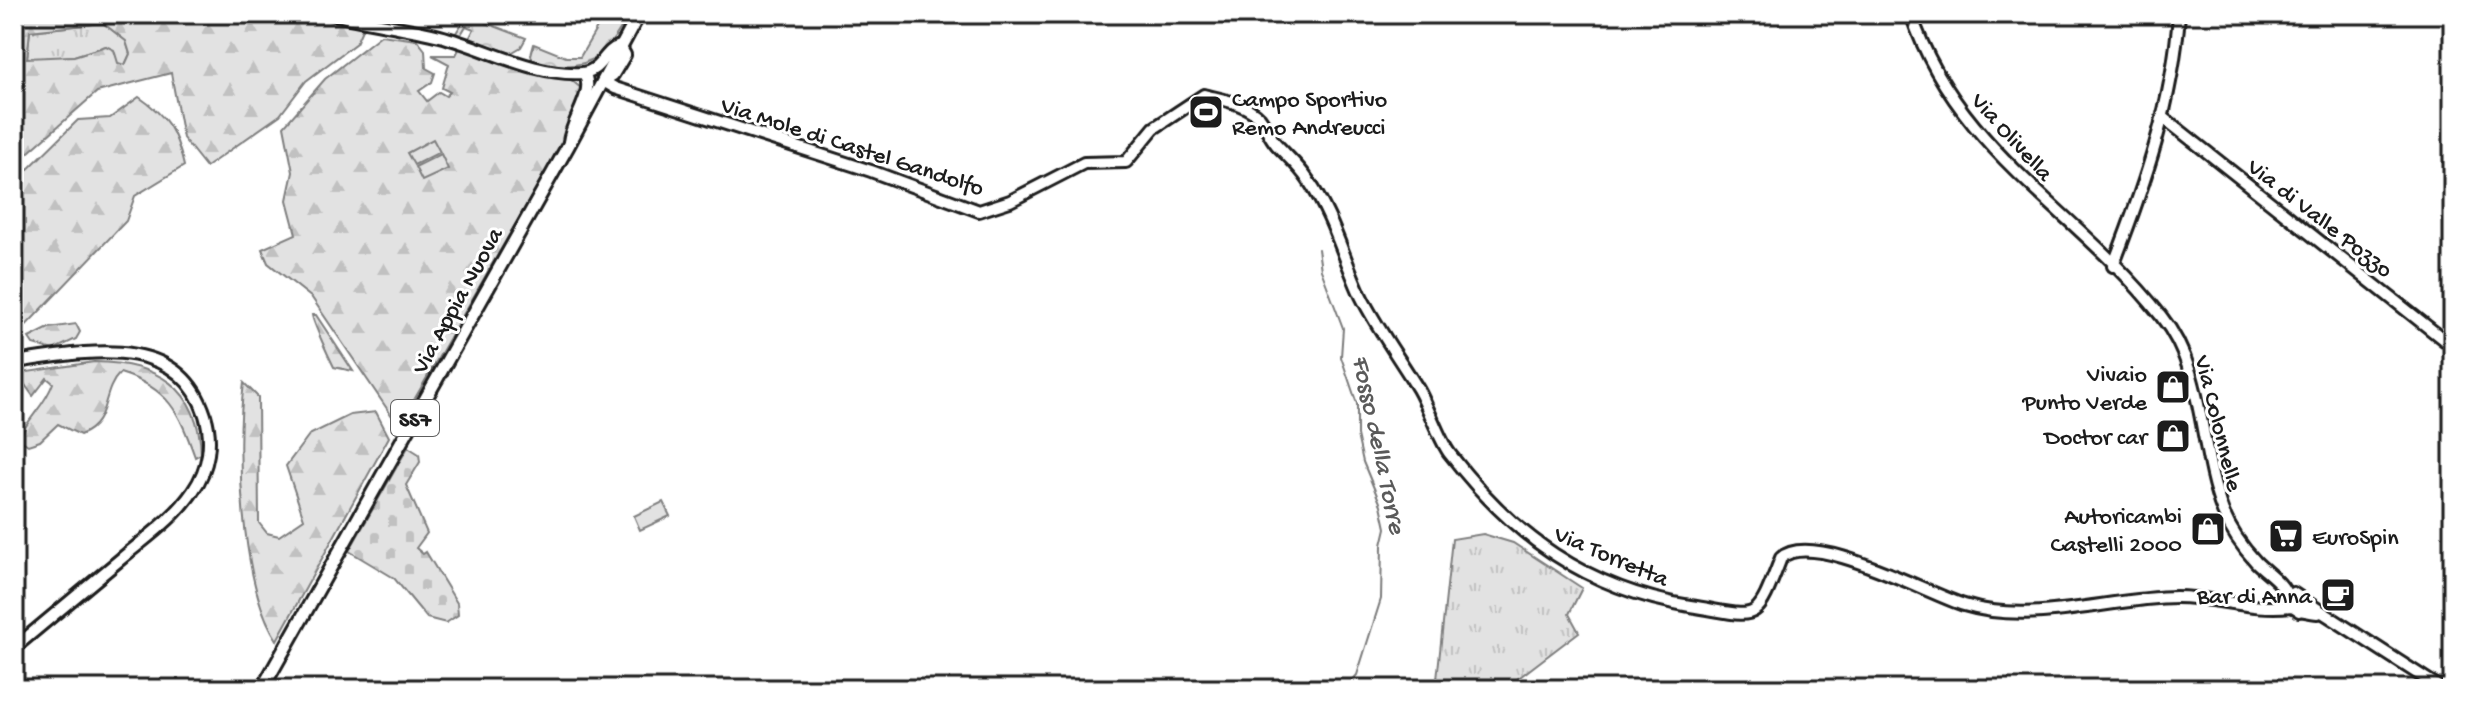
<svg xmlns="http://www.w3.org/2000/svg" width="2467" height="703" viewBox="0 0 2467 703" font-family="'Gochi Hand',sans-serif">
<style>
.grass{fill:url(#grass-tufts);stroke:#7f7f7f;stroke-width:2}
.forest{fill:url(#forest-firs);stroke:#7f7f7f;stroke-width:2;fill-rule:evenodd}
.cemetery{fill:url(#cemetery-stones);stroke:#7f7f7f;stroke-width:2}
.park{fill:url(#park-crowns);stroke:#7f7f7f;stroke-width:2}
.garden{fill:#e2e2e2;stroke:#7f7f7f;stroke-width:2}
.lines{fill:none;stroke-linecap:round;stroke-linejoin:round}
.stream{stroke:#7a7a7a;stroke-width:2}
.secondary-casing{stroke:#1c1c1c;stroke-width:16}
.primary-casing{stroke:#1c1c1c;stroke-width:17}
.secondary{stroke:#fff;stroke-width:10}
.primary{stroke:#fff;stroke-width:11}
.labels{text-anchor:middle;stroke-width:6;stroke-linejoin:round;paint-order:stroke}
.shield{fill:#fff;stroke:#606060;stroke-width:2}
.shield-label{font-size:22px;font-weight:bold;fill:#1c1c1c}
.poi-label{font-size:24px;fill:#1c1c1c;stroke:#fff;text-anchor:end}
.street-label{font-size:24px;fill:#1c1c1c;stroke:#fff}
.water-label{font-size:26px;font-style:italic;fill:#5a5a5a;stroke:#fff}
</style>
<defs>
<pattern id="grass-tufts" width="24" height="20" patternUnits="userSpaceOnUse" patternTransform="scale(2)"><rect width="24" height="20" fill="#e2e2e2"/><path d="M3 7l-1-3M5 7V3M7 7l1-3M15 17l-1-3M17 17v-4M19 17l1-3" fill="none" stroke="#c1c1c1"/></pattern>
<pattern id="forest-firs" width="22" height="20" patternUnits="userSpaceOnUse" patternTransform="scale(2)"><rect width="22" height="20" fill="#e2e2e2"/><path d="M5 1l3.5 6h-7zM16 11l3.5 6h-7z" fill="#c1c1c1"/></pattern>
<pattern id="cemetery-stones" width="16" height="16" patternUnits="userSpaceOnUse" patternTransform="scale(2)"><rect width="16" height="16" fill="#e2e2e2"/><path d="M2 7V4a2 2 0 0 1 4 0v3zM10 15v-3a2 2 0 0 1 4 0v3z" fill="#c1c1c1"/></pattern>
<pattern id="park-crowns" width="20" height="18" patternUnits="userSpaceOnUse" patternTransform="scale(2)"><rect width="20" height="18" fill="#e2e2e2"/><path d="M2 6a3 3 0 1 1 6 0M12 15a3 3 0 1 1 6 0" fill="none" stroke="#c1c1c1"/></pattern>
</defs>
<rect width="100%" height="100%" fill="#fff"/>
<filter id="ink" filterUnits="userSpaceOnUse"><feTurbulence type="fractalNoise" baseFrequency=".0125" numOctaves="2"/><feDisplacementMap in="SourceGraphic" scale="16" xChannelSelector="R" yChannelSelector="G"/><feConvolveMatrix kernelMatrix="1 2 1 2 8 2 1 2 1" color-interpolation-filters="sRGB"/></filter>
<g filter="url(#ink)">
<path class="grass" d="M103,23L126,41L130,54L125,65L118,64L106,46L74,56L27,59L30,31Z
M1483,534L1513,543L1582,588L1569,614L1579,632L1504,689H1436L1452,539Z"/>
<path class="forest" d="M14,14H318L325,19L364,25L356,43L306,81L280,115L206,167L183,138L171,73L97,92L21,159L14,155ZM103,23L126,41L130,54L125,65L118,63L114,50L106,46L74,56L27,58L30,31Z
M381,35L417,40L425,50L426,68L435,73L432,82L419,91L427,101L439,92L446,96L450,92L442,88L449,64L432,55H456L460,47L528,71L570,79L582,89V96L564,140L403,419H394L312,298L268,263L262,249L296,234L287,200L293,172L284,126L325,79Z
M139,97C168,117 176,131 184,166L135,196L126,221L14,338V183L78,120L110,118Z
M312,315H316L353,371L334,367C329,357 313,323 312,315Z
M76,324L80,332L76,339L53,350L33,344L29,338L49,328Z
M94,362C156,363 199,386 201,454L195,457C179,412 169,388 120,373C100,393 111,423 80,435L58,424L40,441L28,445L19,439C28,417 45,406 53,383L47,378L33,396L23,382L14,387V374Z
M244,383L258,397L259,523L267,533L279,536L304,519L286,466L309,435L350,415L376,412L389,437L277,640C241,586 235,448 244,383Z"/>
<path class="cemetery" d="M408,447L419,454L420,462L406,485L427,533L416,548L423,554L426,552L457,603L458,615L446,623L427,618L394,578L349,551Z"/>
<path class="park" d="M468,14H491L486,23L526,38L521,47L511,53L469,39L474,29L466,26L460,36H454Z
M605,14H626L627,18C599,66 587,68 534,65L531,55L534,44L566,57H580Z"/>
<path class="garden" d="M433,139L440,152L414,165L407,153Z
M441,154L448,169L422,181L415,167Z
M663,502L670,516L640,530L634,516Z"/>
<g class="lines">
<path class="stream" d="M1318,249L1321,270L1343,328L1341,357L1357,404V435L1363,462L1381,505L1386,528L1382,545L1381,599L1357,675L1345,689"/>
<defs>
<path id="secondary" d="M332,14C368,23 405,27 440,36C486,48 534,76 582,73C601,72 604,50 620,46L625,55L613,75L603,81L615,88L871,171L979,211L1010,201L1084,163L1126,162L1154,128L1204,95C1223,100 1246,103 1260,118C1266,126 1269,136 1276,144C1287,156 1299,166 1308,180C1333,216 1343,257 1361,296C1377,328 1399,358 1418,389C1428,406 1440,442 1450,454C1513,536 1586,589 1690,606C1760,617 1754,627 1781,558C1812,529 1928,594 1964,605C2032,626 2108,598 2176,597C2215,597 2253,611 2291,606
M1911,14C1957,152 2077,209 2161,316C2206,372 2198,447 2223,512C2231,531 2242,547 2256,562C2268,574 2283,582 2288,598
M2164,118L2453,347
M569,142C571,120 596,92 584,73
M2113,266C2145,184 2173,102 2179,14
M14,362C82,353 178,330 205,415C213,441 209,468 193,491C175,518 147,537 122,558C86,588 50,618 14,648
M2305,601L2442,689
M2299,611L2306,607L2305,601L2293,593L2288,598C2292,612 2305,611 2318,613"/>
<path id="primary" d="M262,689L568,146L639,14"/>
</defs>
<use href="#secondary" class="secondary-casing"/>
<use href="#primary" class="primary-casing"/>
<use href="#secondary" class="secondary"/>
<use href="#primary" class="primary"/>
</g>
</g>
<defs>
<symbol id="stadium-square" viewBox="-11 -11 22 22"><rect x="-9" y="-9" width="18" height="18" rx="4" fill="#1c1c1c" stroke="#fff"/><path d="M0-5a6.5 5 0 1 0 0 10a6.5 5 0 1 0 0-10ZM-3.5-1.8h7v3.6h-7Z" fill="#fff"/></symbol>
<symbol id="shop-square" viewBox="-11 -11 22 22"><rect x="-9" y="-9" width="18" height="18" rx="4" fill="#1c1c1c" stroke="#fff"/><path d="M-5-2.5h2.3a2.7 3.5 0 0 1 5.4 0H5L5.5 6h-11ZM-1.5-2.5h3a1.5 2.3 0 0 0-3 0Z" fill="#fff"/></symbol>
<symbol id="supermarket-square" viewBox="-11 -11 22 22"><rect x="-9" y="-9" width="18" height="18" rx="4" fill="#1c1c1c" stroke="#fff"/><path d="M-6-5.5h2.5l.6 2H6L4.5 2H-2.5L-4.4-4H-6ZM-1.5 3.2a1.3 1.3 0 1 0 .1 0ZM3 3.2a1.3 1.3 0 1 0 .1 0Z" fill="#fff"/></symbol>
<symbol id="cafe-square" viewBox="-11 -11 22 22"><rect x="-9" y="-9" width="18" height="18" rx="4" fill="#1c1c1c" stroke="#fff"/><path d="M-5.5-4.5H6V0H3Q3 3.5 0 3.5H-2.5Q-5.5 3.5-5.5 0ZM3-3.2v2h1.7v-2ZM-6 4.5H4V6H-6Z" fill="#fff"/></symbol>
</defs>
<g fill-rule="evenodd">
<use href="#stadium-square" x="1186" y="92" width="40" height="40"/>
<use href="#shop-square" x="2153" y="367" width="40" height="40"/>
<use href="#shop-square" x="2153" y="416" width="40" height="40"/>
<use href="#shop-square" x="2188" y="509" width="40" height="40"/>
<use href="#supermarket-square" x="2266" y="516" width="40" height="40"/>
<use href="#cafe-square" x="2318" y="575" width="40" height="40"/>
</g>
<g class="labels">
<rect class="shield" x="391" y="400" width="48" height="36" rx="6"/>
<g class="shield-label">
<text x="415" y="426">SS7</text>
</g>
<g class="poi-label">
<text x="1232" y="106" text-anchor="start">Campo Sportivo<tspan x="1232" dy="28">Remo Andreucci</tspan></text>
<text x="2147" y="381">Vivaio<tspan x="2147" dy="28">Punto Verde</tspan></text>
<text x="2147" y="444">Doctor car</text>
<text x="2182" y="523">Autoricambi<tspan x="2182" dy="28">Castelli 2000</tspan></text>
<text x="2312" y="544" text-anchor="start">EuroSpin</text>
<text x="2312" y="603">Bar di Anna</text>
</g>
<g class="street-label">
<text transform="translate(2013 136) rotate(48)" y="8">Via Olivella</text>
<text transform="translate(853 145) rotate(18)" y="8">Via Mole di Castel Gandolfo</text>
<text transform="translate(2321 217) rotate(38)" y="8">Via di Valle Pozzo</text>
<text transform="translate(456 300) rotate(-61)" y="8">Via Appia Nuova</text>
<text transform="translate(2220 423) rotate(76)" y="8">Via Colonnelle</text>
<text transform="translate(1612 555) rotate(23)" y="8">Via Torretta</text>
</g>
<g class="water-label">
<text transform="translate(1381 444) rotate(78)" y="9">Fosso della Torre</text>
</g>
</g>
<rect width="2467" height="703" fill="none" stroke="#fff" stroke-width="48"/>
<rect x="24" y="24" width="2419" height="655" fill="none" stroke="#1c1c1c" stroke-width="3" filter="url(#ink)"/>
</svg>
